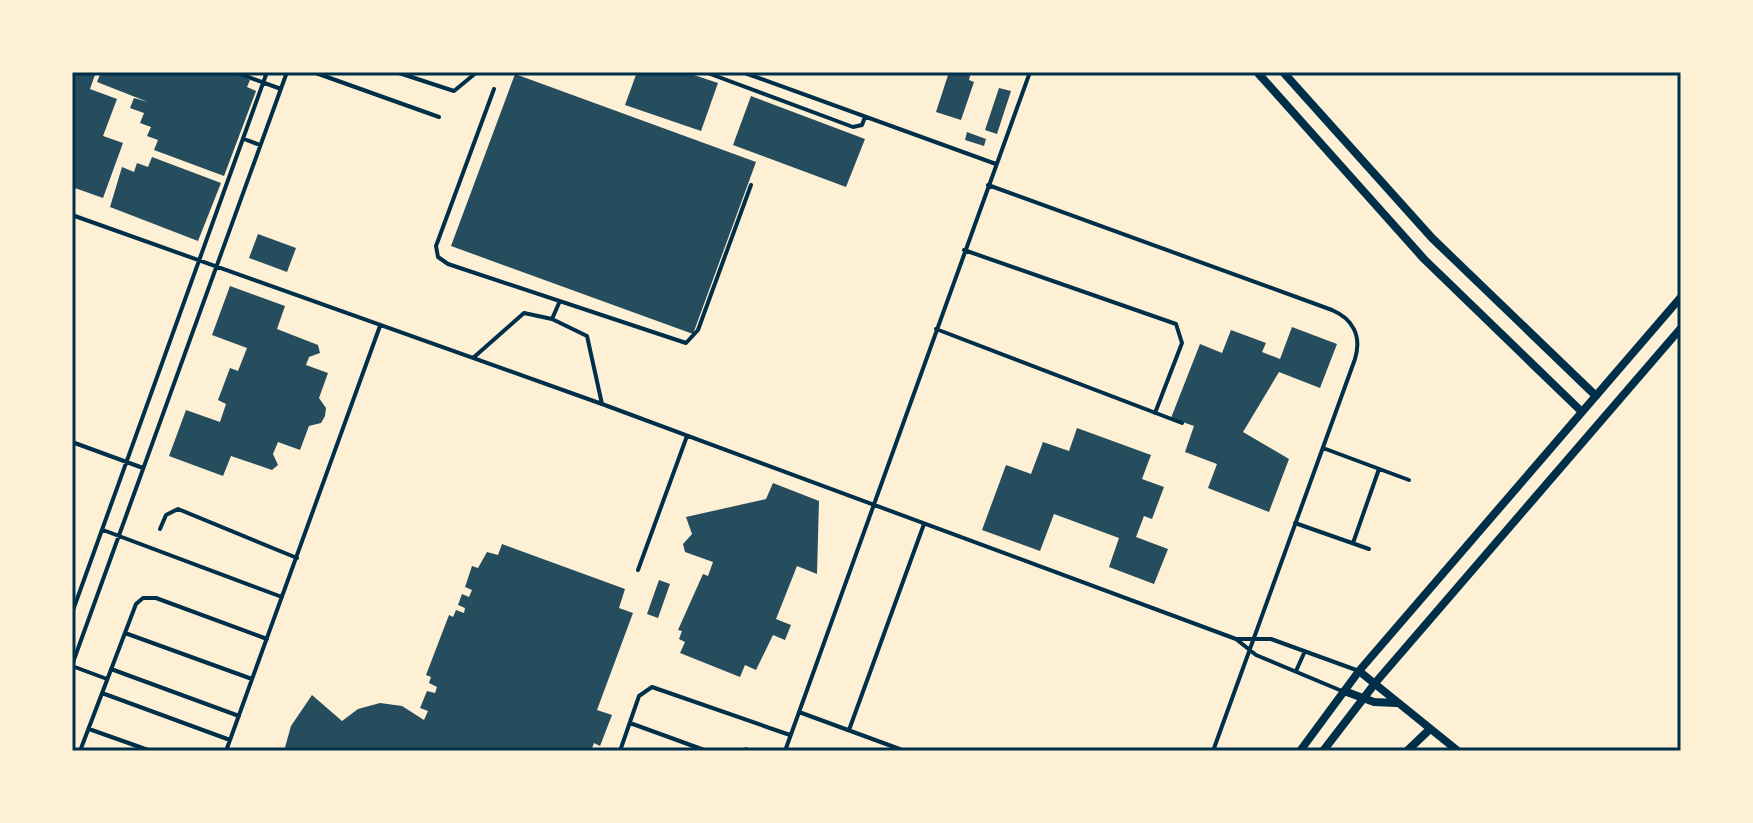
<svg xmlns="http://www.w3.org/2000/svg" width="1753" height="823" viewBox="0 0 1753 823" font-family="'Alegreya Sans',sans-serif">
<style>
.building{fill:#264d5e}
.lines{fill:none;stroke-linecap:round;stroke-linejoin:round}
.service{stroke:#003049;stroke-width:4}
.minor{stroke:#003049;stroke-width:8}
.neatline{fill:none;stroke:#003049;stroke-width:3}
</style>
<rect width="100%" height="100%" fill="#fdf0d5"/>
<path class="building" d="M72,72H96L90,89L117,99L103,136L123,143L103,198L72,187Z
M101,72H230L250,80L247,87L256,91L224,176L154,150L158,140L147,136L151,127L140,123L144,113L130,108L134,98L148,102L97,82Z
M637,72H685L718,83L701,131L625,105Z
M949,72H971L969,80L974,82L961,120L936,112Z
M515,74L756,162L693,334L451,246Z
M999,88L1011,91L997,134L985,130Z
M751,96L865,139L846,187L733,145Z
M967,132L986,139L984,146L965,140Z
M152,157L221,183L198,241L110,207L122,167L134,172L137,163L148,167Z
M258,234L296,248L287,272L249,258Z
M230,286L285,306L277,329L318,345L320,353L309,357L306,365L328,373L319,398L326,408L325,416L321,423L309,426L300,450L278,442L273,454L278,465L272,470L231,456L223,476L169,456L186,410L220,422L226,404L218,400L230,368L238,371L247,348L212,335Z
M1292,327L1337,344L1320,388L1279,372L1243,432L1289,459L1269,512L1208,488L1217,464L1185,452L1194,426L1171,418L1200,344L1222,353L1231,330L1266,343L1262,352L1280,359Z
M1077,428L1151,455L1142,479L1164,487L1152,519L1144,516L1136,537L1168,549L1154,584L1109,567L1119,538L1054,514L1040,551L982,530L1006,465L1031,474L1043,442L1069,451Z
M773,483L819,501L817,574L797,566L776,619L791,625L785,640L773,635L756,670L745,665L740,677L680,653L685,642L679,639L682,631L678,630L703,574L708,576L713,562L685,552L683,544L692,534L686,517L766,499Z
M502,544L625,589L619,608L633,613L597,710L612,715L600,746L594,743L591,751H284L291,726L312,695L342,721L358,709L380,703L402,706L424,720L428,711L420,708L427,691L435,693L437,687L429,683L431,677L426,675L449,615L453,617L456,610L464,613L465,608L458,605L462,594L469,597L472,590L465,587L472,566L478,568L487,552L498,555Z
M659,580L670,584L658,618L647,614Z"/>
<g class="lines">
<path class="service" d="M234,72L281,89
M313,72L439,117
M396,72L454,91L477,72
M705,72L853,127L862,125L865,117
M742,72L996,164
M494,89L436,246L438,257L448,264L686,343L698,330L751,185
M244,139L260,145
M988,185L1332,310C1353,319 1362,336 1355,359L1213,751
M72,215L602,404L1236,639L1256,655L1342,691
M964,250L1176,324L1182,343L1155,413
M552,319L559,303
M936,329L1182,423
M473,358L524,313L552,319L587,336L602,404
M72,442L143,468
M1323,448L1409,480
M1295,523L1369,549
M160,529L166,515L178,509L297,558
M103,530L282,597
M1353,543L1379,469
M638,570L687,436
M72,613L267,72
M125,633L252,679
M1236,639H1271L1359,671
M72,665L287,72
M72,666L107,679
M111,669L239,716
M1296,671L1305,651
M102,693L230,740
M799,712L905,751
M630,723L707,751
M89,729L151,751
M849,730L924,524
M80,751L136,604L143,598H156L267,639
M226,751L380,326
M620,751L639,696L652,687L790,735
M746,751V749
M785,751L1030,72"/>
<path class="minor" d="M1257,72L1424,259L1582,412
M1283,72L1432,238L1596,396
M1359,671L1458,751
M1344,691L1374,702L1396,703
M1300,751L1359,671L1681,297
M1323,751L1376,682L1681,328
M1407,751L1430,729"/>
</g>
<rect width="1753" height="823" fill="none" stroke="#fdf0d5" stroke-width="148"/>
<rect x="74" y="74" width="1605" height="675" class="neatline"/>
</svg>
